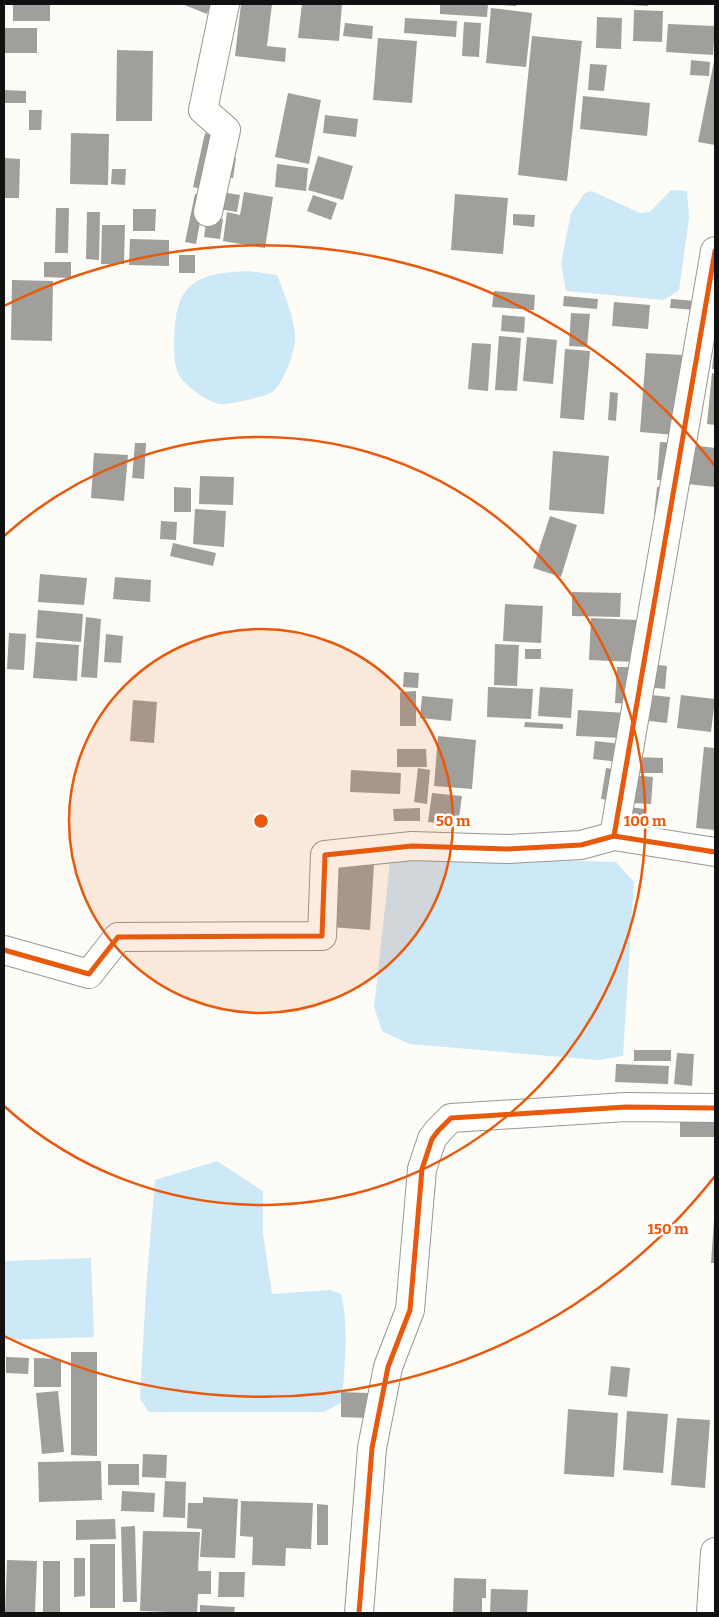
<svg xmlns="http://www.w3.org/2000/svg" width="719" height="1617" viewBox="0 0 719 1617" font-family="Bitter,serif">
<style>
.water{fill:#cde8f7}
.building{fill:#a19f9c}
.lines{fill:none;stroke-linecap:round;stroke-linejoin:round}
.minor-casing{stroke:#979795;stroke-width:30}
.minor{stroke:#fffffe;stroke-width:28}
.cycleway-casing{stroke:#fff;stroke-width:8}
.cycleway{stroke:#e8590c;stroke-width:5}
.ring{fill:none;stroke:#e8590c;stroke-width:2.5}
.centre{fill:#e8590c;stroke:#fff;stroke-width:2.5}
.ring-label{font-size:15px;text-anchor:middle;font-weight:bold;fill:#e8590c;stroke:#fff;stroke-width:5;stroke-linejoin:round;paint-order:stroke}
</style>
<rect width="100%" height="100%" fill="#fdfcf7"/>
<path class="water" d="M671,190L687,191L689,218L679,290L664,300L566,291L561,263L571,213L585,193L592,191L640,213L650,212Z
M248,271L277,275C284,294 296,320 295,341C294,353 283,385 272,392C264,397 229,405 220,404C208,403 182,384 178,373C172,358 174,332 176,316C183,275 213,273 248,271Z
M401,856L616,862L634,882L623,1056L598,1060L409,1044L382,1031L374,1007L390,863Z
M217,1161L263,1191V1234L272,1294L330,1290L341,1294C349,1323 345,1373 341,1403L324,1412H149L140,1399L146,1290L155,1180Z
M91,1258L94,1337L4,1340V1261Z"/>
<path class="building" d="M13,4H50V21H13Z
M182,4H211L207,14Z
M241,4H272L267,46L286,48L285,62L235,56Z
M302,4H342L339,41L298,38Z
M440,4H488L487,17L440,14Z
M502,4H517L516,6L502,5Z
M630,4H648V6L630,5Z
M491,8L532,13L526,67L486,63Z
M634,10L663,11L662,42L633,41Z
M597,17L622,18L621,49L596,48Z
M405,18L457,21L456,37L404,33Z
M464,22L481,23L479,57L462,56Z
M345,23L373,26L372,39L343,36Z
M668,24L715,26L713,55L666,52Z
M4,28H37V53H4Z
M532,36L582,41L567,181L518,175Z
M378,38L417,41L412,103L373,100Z
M117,50L153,51L152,121H116Z
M691,60L710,62L709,76L690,75Z
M714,61H715V145L698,142Z
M590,64L607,65L604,91L588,90Z
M4,90L26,91V103H4Z
M288,93L321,100L309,164L275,157Z
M583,96L650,103L647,136L580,129Z
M29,110H42L41,130H29Z
M325,115L358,119L356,137L323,133Z
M71,133L109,134L108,185L70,184Z
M205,133L221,137L209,191L193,187Z
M223,156L236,158L233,178L219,176Z
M318,156L353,166L343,200L308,190Z
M4,158L20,159L19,198H4Z
M277,164L308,168L306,191L275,187Z
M112,169H126L125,185L111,184Z
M215,191L240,195L237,212L212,208Z
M244,192L273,197L265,248L223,241L227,212L240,215Z
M195,194L205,196L196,244L185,242Z
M455,194L508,198L503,254L451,250Z
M313,195L337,203L331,220L307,211Z
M56,208H69L68,253H55Z
M133,209H156L155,231H133Z
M87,212H100L99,260L86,259Z
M513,214L535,215L534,227L513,225Z
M207,217L223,219L220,239L204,237Z
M102,225H125L124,264H101Z
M130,239L169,240V266L129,265Z
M179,255H195V273H179Z
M44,262H71V278L44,277Z
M12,280L53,281L52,341L11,340Z
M494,291L535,295L534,310L492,307Z
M564,296L598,299L597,309L563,306Z
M671,299L696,301L695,310L670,308Z
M614,302L650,305L648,329L612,326Z
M571,313L590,314L587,347L569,346Z
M502,315L525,317L524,333L501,331Z
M499,336L521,338L517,391L495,390Z
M527,337L557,340L553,384L523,381Z
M472,343L491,344L488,391L468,389Z
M565,349L590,351L584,420L560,418Z
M714,350H715V369H712Z
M646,353L683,355L676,435L640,432Z
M712,373L715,374V425L707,424Z
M610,392L618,393L616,421L608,420Z
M660,442L676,443L672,481L657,480Z
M135,443H146L144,479L132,478Z
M691,445L715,448V487L687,484Z
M553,451L609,456L604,514L549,510Z
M94,453L128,455L124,501L91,498Z
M200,476L234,477L233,505L199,504Z
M174,487L191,488V512H174Z
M657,487L668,488L666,516L654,515Z
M195,509L226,511L224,547L193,544Z
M550,516L577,525L561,577L533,568Z
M161,521L177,522L176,540L160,539Z
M173,543L216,553L213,566L170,556Z
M40,574L87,578L84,605L38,602Z
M115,577L151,580L150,602L113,599Z
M572,592L621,593L620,617L572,616Z
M505,604L543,606L541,643L503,641Z
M38,610L83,614L81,642L36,638Z
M86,617L101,619L97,678L81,677Z
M591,618L638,620L636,662L589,660Z
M9,633L26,634L24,670L7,669Z
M106,634L123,636L121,663L104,662Z
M36,642L79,645L77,681L33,678Z
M495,644L519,645L517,686L494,685Z
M525,649H541V659H525Z
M650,664L667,666L665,689L647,687Z
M617,667H635L633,704L615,703Z
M404,672L419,673L418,688L403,687Z
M488,687L533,689L531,719L487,717Z
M540,687L573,689L571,718L538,716Z
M416,691V726H400V692Z
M651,695L670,697L667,723L649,721Z
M681,695L715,699L711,732L677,728Z
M422,696L453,699L451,721L420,718Z
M133,700L157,702L154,743L130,741Z
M578,710L626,713L624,738L576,736Z
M525,722L563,724V729L524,727Z
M438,736L476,740L472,789L434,786Z
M595,741L622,744L619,762L593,759Z
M704,747L715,748V830L696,828Z
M397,749H426L427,767H397Z
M635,757L663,758V773H635Z
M418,768L430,770L427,804L414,802Z
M606,768L619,770L614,801L601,799Z
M351,770L401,773L400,794L350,792Z
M631,775L653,777L651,804L629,803Z
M432,793L462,796L458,825L428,822Z
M630,807L645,809L642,829L627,827Z
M420,808V821H394L393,809Z
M334,862L374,864L370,930L331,927Z
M634,1050H671V1061H634Z
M677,1053L694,1054L692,1086L674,1084Z
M616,1064L669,1066L668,1084L615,1082Z
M680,1120H715V1137H680Z
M714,1220H715V1263H711Z
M71,1352H97V1456L71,1455Z
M6,1357L29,1358L28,1374L6,1373Z
M34,1358L61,1359V1387H34Z
M611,1366L630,1368L627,1397L608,1395Z
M58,1391L64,1452L42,1454L36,1393Z
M341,1392L368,1393L367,1418L341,1417Z
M568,1409L618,1413L614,1477L564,1474Z
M627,1411L668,1414L663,1473L623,1470Z
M677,1418L710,1420L705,1488L671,1485Z
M143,1454L167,1455L166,1478L142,1477Z
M101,1461L102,1500L39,1502L38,1462Z
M108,1464H139V1485H108Z
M165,1481L186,1482L185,1518L163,1517Z
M122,1491L155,1493L154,1512L121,1511Z
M203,1497L238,1499L235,1558L200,1557L202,1529L187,1528L188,1503H203Z
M241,1501L313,1503L311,1549L286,1548L285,1566L252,1565L253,1537L240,1536Z
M317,1504L328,1505V1545H317Z
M115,1519L116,1539L76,1540V1520Z
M135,1526L137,1602H123L121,1527Z
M143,1531L200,1532L198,1571H211V1594H198L197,1613L140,1611Z
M90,1544H115V1608H90Z
M74,1558H85V1596L74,1597Z
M7,1560L37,1561L35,1613H5Z
M43,1561H60V1613H43Z
M219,1572H245L244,1597H218Z
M454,1578L486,1579V1598H482V1613H453Z
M491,1589L528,1590L527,1613H490Z
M200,1605L235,1607L234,1613H200Z"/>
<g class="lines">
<defs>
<path id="minor" d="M208,212L226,130L203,110L225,4
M715,251L614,836L715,852
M4,950L89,974L118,937L322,936L325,855L412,846L507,849L581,845L614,836
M359,1613L372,1448L388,1367L410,1310L422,1169L432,1139L438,1131L451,1118L626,1107L715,1108
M711,1613L715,1552"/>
</defs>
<use href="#minor" class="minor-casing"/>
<use href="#minor" class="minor"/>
<defs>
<path id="cycleway" d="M715,251L614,836L715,852
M4,950L89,974L118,937L322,936L325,855L412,846L507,849L581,845L614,836
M359,1613L372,1448L388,1367L410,1310L422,1169L432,1139L438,1131L451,1118L626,1107L715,1108"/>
</defs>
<use href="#cycleway" class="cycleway-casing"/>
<use href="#cycleway" class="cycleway"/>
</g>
<circle cx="261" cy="821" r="192" fill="#e8590c" fill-opacity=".12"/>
<g class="ring">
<circle cx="261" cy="821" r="192"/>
<path d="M4 536A384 384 0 1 1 4 1106"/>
<path d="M715 1176A576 576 0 0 1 4 1336M4 306A576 576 0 0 1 715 466"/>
</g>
<circle cx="261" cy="821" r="8" class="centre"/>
<g class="ring-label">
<text x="453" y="826">50 m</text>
<text x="645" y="826">100 m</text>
<text x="668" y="1234">150 m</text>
</g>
<rect width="719" height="1617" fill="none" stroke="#111111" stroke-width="10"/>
</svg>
